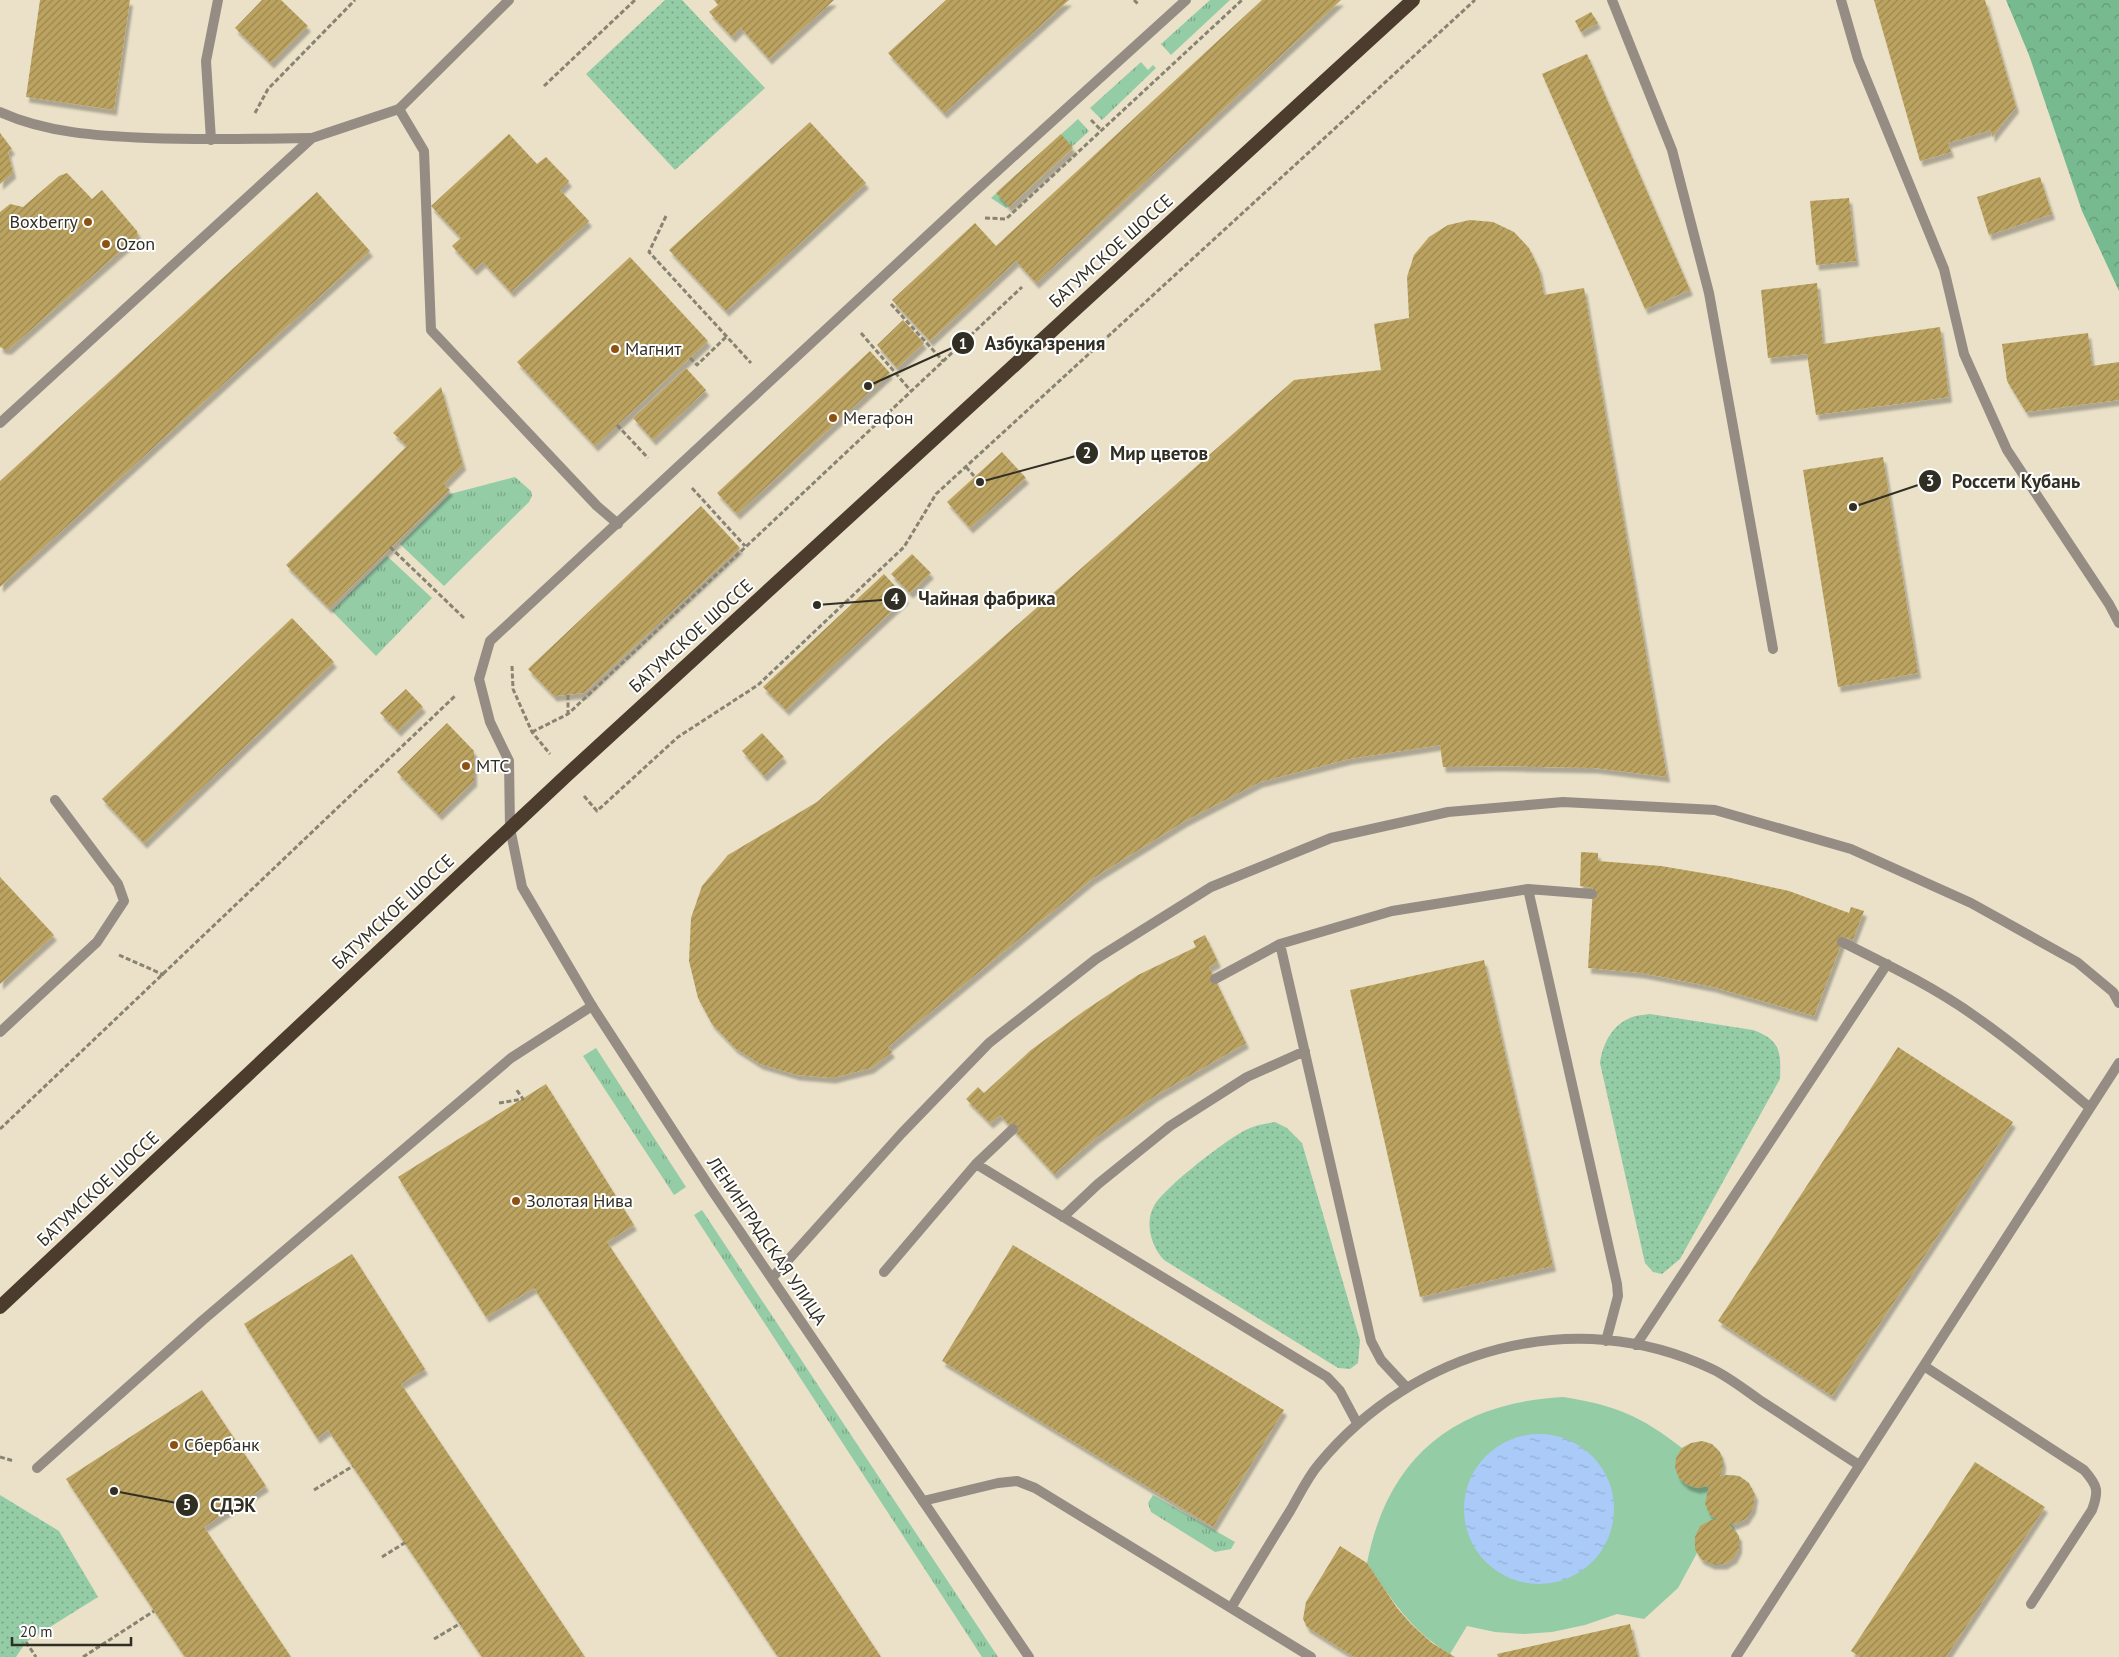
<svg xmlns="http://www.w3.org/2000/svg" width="2119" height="1657" viewBox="0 0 2119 1657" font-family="'PT Sans',sans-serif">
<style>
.grass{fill:url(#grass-tufts)}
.forest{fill:url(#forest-crowns)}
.park{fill:url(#park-dots)}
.garden{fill:#94cca6}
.water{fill:url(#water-ripples)}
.building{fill:url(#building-hatch);filter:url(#shadow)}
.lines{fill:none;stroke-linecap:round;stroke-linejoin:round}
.path{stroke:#898372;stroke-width:3;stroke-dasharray:5 2.5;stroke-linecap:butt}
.service{stroke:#958c84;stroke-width:10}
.minor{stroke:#958c84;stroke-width:10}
.trunk{stroke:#4b3c2d;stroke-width:14}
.poi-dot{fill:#8e5114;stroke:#fff;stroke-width:2}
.labels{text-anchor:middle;stroke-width:4;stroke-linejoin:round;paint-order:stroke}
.poi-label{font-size:18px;fill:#312e24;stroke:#fff;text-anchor:start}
.street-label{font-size:18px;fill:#312e24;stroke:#fff}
.leader{fill:none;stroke:#312e24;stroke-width:2}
.callout-dot{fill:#312e24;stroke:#fff;stroke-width:2}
.mark-label{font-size:15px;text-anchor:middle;font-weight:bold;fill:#fff}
.callout-label{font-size:19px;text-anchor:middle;font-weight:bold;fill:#312e24;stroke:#fff;stroke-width:4;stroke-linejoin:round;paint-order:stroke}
</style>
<defs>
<pattern id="grass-tufts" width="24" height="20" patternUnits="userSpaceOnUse" patternTransform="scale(1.25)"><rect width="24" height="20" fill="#94cca6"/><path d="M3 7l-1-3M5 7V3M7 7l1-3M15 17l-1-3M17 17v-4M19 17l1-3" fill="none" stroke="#79a687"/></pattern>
<pattern id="forest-crowns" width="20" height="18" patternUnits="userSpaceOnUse" patternTransform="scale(1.25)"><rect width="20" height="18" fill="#78ba8f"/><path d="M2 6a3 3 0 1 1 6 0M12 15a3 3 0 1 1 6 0" fill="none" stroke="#639875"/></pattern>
<pattern id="park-dots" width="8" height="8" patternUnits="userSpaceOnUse" patternTransform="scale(1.25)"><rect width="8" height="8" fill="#94cca6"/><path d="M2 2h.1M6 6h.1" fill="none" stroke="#79a687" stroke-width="1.8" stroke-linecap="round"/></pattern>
<pattern id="water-ripples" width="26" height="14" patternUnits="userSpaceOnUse" patternTransform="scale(1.25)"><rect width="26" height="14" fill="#aacaf8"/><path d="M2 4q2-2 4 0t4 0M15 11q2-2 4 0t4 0" fill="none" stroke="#93aed4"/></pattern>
<pattern id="building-hatch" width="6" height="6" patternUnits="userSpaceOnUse" patternTransform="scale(1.25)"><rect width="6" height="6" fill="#bca461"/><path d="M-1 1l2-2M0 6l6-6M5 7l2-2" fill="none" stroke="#998650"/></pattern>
<filter id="shadow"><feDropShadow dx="3" dy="5.5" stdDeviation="1" flood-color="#0004"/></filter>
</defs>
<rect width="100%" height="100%" fill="#eae1c8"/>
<path class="grass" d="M1210,0H1230L1171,55L1161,44Z
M1141,62L1148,70L1153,65L1156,68L1102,120L1090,108Z
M1078,119L1089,131L1006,208L991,198Z
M515,477L531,491L532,496L529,502L444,586L400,544L450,494Z
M387,556L432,598L376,656L332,611Z
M596,1048L686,1187L674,1195L583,1056Z
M702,1210L998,1657H982L694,1215Z
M1153,1495L1235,1542L1231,1549L1215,1552L1151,1512L1148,1503Z"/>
<path class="forest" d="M2006,0H2119V291L2082,211L2029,55Z"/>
<path class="park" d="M665,0H682L765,88L675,170L586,74Z
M1650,1014L1753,1030C1781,1040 1781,1052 1780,1079L1680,1259L1662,1274L1653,1272L1645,1263L1600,1063C1602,1045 1612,1025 1630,1018C1636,1015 1644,1015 1650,1014Z
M1275,1122L1287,1128L1302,1143L1360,1340L1358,1363L1350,1369L1338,1368L1164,1260C1152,1247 1144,1224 1154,1206C1164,1188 1222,1143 1242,1132C1252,1126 1264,1124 1275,1122Z
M0,1495L59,1531L98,1597L26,1642L16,1657H0Z"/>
<path class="garden" d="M1563,1397C1615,1405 1641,1416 1682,1448C1706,1433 1734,1452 1719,1477C1758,1464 1768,1520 1731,1524C1756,1550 1718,1582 1697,1553L1678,1588L1644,1619L1617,1614L1585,1625L1552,1632L1523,1634L1495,1632L1467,1626L1450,1654C1410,1630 1393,1601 1367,1563C1388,1456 1455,1403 1563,1397Z"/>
<path class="water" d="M1464 1509a75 75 0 1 1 150 0a75 75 0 1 1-150 0Z"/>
<path class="building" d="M40,0H130L114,110L26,97Z
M262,0H281L308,26L271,63L235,28Z
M714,0H834L769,59L741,28L732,37L709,12L718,5Z
M946,0H1069L944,113L888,53Z
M1262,0H1341L1036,283L1016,261L930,341L892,300L975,223L996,246Z
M1874,0H1985L2016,107L1992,137L1991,130L1948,143L1951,152L1920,161Z
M1591,12L1598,23L1581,32L1575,21Z
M1587,54L1690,290L1645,309L1542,74Z
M810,122L866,183L726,311L669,250Z
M0,133L12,149L8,152L13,173L0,184Z
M509,134L537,164L546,157L569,181L560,190L589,221L511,292L483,262L474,270L452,246L461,238L431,206Z
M1061,134L1073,148L1009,207L996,193Z
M67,173L92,199L102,190L137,231L138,236L9,349H4L0,347V212L10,204L23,207L59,176Z
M2040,177L2052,214L1989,235L1977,197Z
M317,192L370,251L0,587V481Z
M1849,198L1856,261L1816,265L1810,201Z
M1470,220L1493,222L1514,232L1529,248L1539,269L1544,295L1584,288L1667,777L1595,768L1498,766L1443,767L1440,745L1349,759L1260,782L1185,821L1092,879L888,1047L892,1052L871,1068L833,1078L797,1075L760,1064L735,1048L712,1024L698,998L689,961L691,918L702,886L728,855L817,802L1294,380L1381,370L1374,324L1409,318L1407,277L1414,255L1429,237L1448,225Z
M630,257L708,341L595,446L517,362Z
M1817,283L1823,344L1940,327L1949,397L1816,415L1807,354L1768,358L1761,290Z
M903,320L924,343L897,368L877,345Z
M2088,333L2092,366L2119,362V400L2026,412L2007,381L2002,344Z
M870,351L890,373L737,514L717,493Z
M686,368L706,390L653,440L633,418Z
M441,387L463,465L444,484L450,490L329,608L286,565L407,446L393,433Z
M1002,452L1026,478L970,528L947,502Z
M1883,457L1918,673L1838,687L1803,470Z
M701,506L740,548L584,693L554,696L528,669Z
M912,554L931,573L910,593L891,574Z
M884,574L906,598L786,710L763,687Z
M292,618L334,662L144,843L102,799Z
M406,689L423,707L398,731L380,713Z
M447,723L474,751V781L439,815L397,772Z
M762,733L784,757L764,776L742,751Z
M1581,852L1598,853V861L1661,866L1726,877L1789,891L1849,913L1851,907L1864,911L1853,940L1844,937L1814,1016L1713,987L1642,973L1588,968L1593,888L1580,886Z
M0,877L54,935L0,984Z
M1205,935L1218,962L1209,967L1246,1043L1155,1096L1096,1138L1054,1174L1000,1115L990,1123L966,1099L978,1087L984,1093L1031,1050L1084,1011L1138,975L1196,947L1193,941Z
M1484,960L1553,1266L1420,1297L1350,990Z
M1898,1047L2013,1122L1832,1396L1718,1321Z
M546,1084L634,1225L607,1242L881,1657H778L534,1288L486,1317L398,1177Z
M1013,1245L1284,1410L1213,1527L942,1361Z
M352,1254L425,1369L401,1384L585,1657H482L328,1430L317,1438L244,1324Z
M202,1390L266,1486L204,1527L291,1657H185L66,1479Z
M1702,1441L1712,1444L1720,1452L1723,1462L1722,1472L1719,1477L1726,1475L1739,1476L1749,1483L1755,1495L1753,1508L1746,1519L1734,1524H1729L1739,1536V1548L1734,1558L1724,1564H1712L1701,1559L1695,1549V1537L1700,1526L1711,1520H1717L1710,1515L1705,1504L1709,1486L1697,1488L1687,1485L1679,1478L1675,1468L1676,1458L1682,1448L1691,1443Z
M1975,1462L2045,1507L1946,1657H1860L1851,1651Z
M1340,1546L1367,1563L1397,1608L1412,1625L1432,1643L1455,1657H1354L1307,1627L1303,1619L1306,1602Z
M1630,1624L1638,1657H1498L1497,1654Z"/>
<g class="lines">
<path class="path" d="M1134,0L1139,5
M544,86L635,0
M255,113L268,89L355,0
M1091,120L1101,130
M666,216L649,252L751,363
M985,218L1006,219L1242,0
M891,304L943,361
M861,333L911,391
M690,358L697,365L727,336
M617,425L648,458
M966,467L974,476
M692,488L745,546
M390,547L465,619
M512,666L513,689L532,732L550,754
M568,695V714
M532,732L568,714L1022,287
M584,796L597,811L678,737L758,685L904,547L936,494L1475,0
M119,955L164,975
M499,1103L523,1099L516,1089
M0,1129L455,696
M0,1457L14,1461
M314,1490L353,1466
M382,1557L406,1542
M434,1639L461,1623
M26,1642L36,1657
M83,1657L154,1611"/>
<path class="service" d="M1612,0L1672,150L1709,293L1773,649
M1841,0L1858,59L1944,269L1964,354L2007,450L2109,604L2119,623
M399,109L424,151L431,330L597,506L618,524
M1528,889L1617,1284L1618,1296L1606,1341
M1842,942C1888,965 1934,987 1976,1017C2016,1045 2053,1076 2090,1108
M1280,944L1371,1341L1381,1360L1406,1387
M1215,979L1280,944L1392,911L1528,889L1592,894
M0,1032L97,942L124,901L118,884L55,800
M976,1164L1327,1377L1340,1391L1357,1423
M1063,1217L1098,1184L1170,1126L1247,1077L1305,1051
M884,1272L976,1164L1013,1129
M772,1278L901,1134L989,1043L1096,959L1211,887L1331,838L1448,812L1563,802L1715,810L1851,849L1971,903L2077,962L2113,992L2119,1003
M1636,1345L1887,964
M1924,1366L2084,1470C2098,1486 2099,1491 2092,1510L2031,1604
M37,1468L203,1320L511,1058L592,1006
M923,1501L998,1483L1017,1481L1035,1488L1311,1657
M1231,1608C1250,1576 1270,1543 1290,1511C1299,1496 1307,1478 1319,1464C1413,1350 1574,1303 1712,1369C1729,1377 1745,1390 1761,1401C1794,1422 1826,1444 1859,1465
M1736,1657L2119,1063"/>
<path class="minor" d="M0,112C46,133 99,136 148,138C203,140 257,139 312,138
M211,140L206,61L218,0
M0,423L312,138L399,109L509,0
M1029,1657L711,1189L592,1006L522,887L510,828L509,761L490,722L479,679L490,641L971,195L1186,0"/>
<path class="trunk" d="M0,1307L567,775L1413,0"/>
</g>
<g class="poi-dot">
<circle cx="88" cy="222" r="5"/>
<circle cx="106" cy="244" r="5"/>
<circle cx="615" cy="349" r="5"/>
<circle cx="833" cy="418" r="5"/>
<circle cx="466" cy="766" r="5"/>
<circle cx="516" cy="1201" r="5"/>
<circle cx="174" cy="1445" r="5"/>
</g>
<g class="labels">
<g class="poi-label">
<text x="78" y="228" text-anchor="end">Boxberry</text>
<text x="116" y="250">Ozon</text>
<text x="625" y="355">Магнит</text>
<text x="843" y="424">Мегафон</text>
<text x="476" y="772">МТС</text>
<text x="526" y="1207">Золотая Нива</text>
<text x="184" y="1451">Сбербанк</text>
</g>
<g class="street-label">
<text transform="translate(1111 251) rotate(-42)" y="6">БАТУМСКОЕ ШОССЕ</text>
<text transform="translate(691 636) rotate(-42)" y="6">БАТУМСКОЕ ШОССЕ</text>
<text transform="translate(393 912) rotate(-43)" y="6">БАТУМСКОЕ ШОССЕ</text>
<text transform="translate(98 1189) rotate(-43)" y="6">БАТУМСКОЕ ШОССЕ</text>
<text transform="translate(767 1241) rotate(56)" y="6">ЛЕНИНГРАДСКАЯ УЛИЦА</text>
</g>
</g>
<path class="leader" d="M868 386L963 343M980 482L1087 453M1853 507L1930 481M817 605L895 599M114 1491L187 1505"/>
<g class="callout-dot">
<circle cx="868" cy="386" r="5"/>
<circle cx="980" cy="482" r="5"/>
<circle cx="1853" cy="507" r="5"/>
<circle cx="817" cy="605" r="5"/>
<circle cx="114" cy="1491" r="5"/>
<circle cx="963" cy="343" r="12"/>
<circle cx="1087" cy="453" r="12"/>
<circle cx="1930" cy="481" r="12"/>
<circle cx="895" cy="599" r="12"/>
<circle cx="187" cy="1505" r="12"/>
</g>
<g class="mark-label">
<text x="963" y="349">1</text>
<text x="1087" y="458">2</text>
<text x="1930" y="486">3</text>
<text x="895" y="604">4</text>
<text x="187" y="1510">5</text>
</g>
<g class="callout-label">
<text x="1045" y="350">Азбука зрения</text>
<text x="1159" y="460">Мир цветов</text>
<text x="2016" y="488">Россети Кубань</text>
<text x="987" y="605">Чайная фабрика</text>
<text x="233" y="1512">СДЭК</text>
</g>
<path d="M12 1637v8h119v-8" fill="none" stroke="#312e24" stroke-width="2.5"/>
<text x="20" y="1637" font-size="15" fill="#312e24" stroke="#ffffff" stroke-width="4" paint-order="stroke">20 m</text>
</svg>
